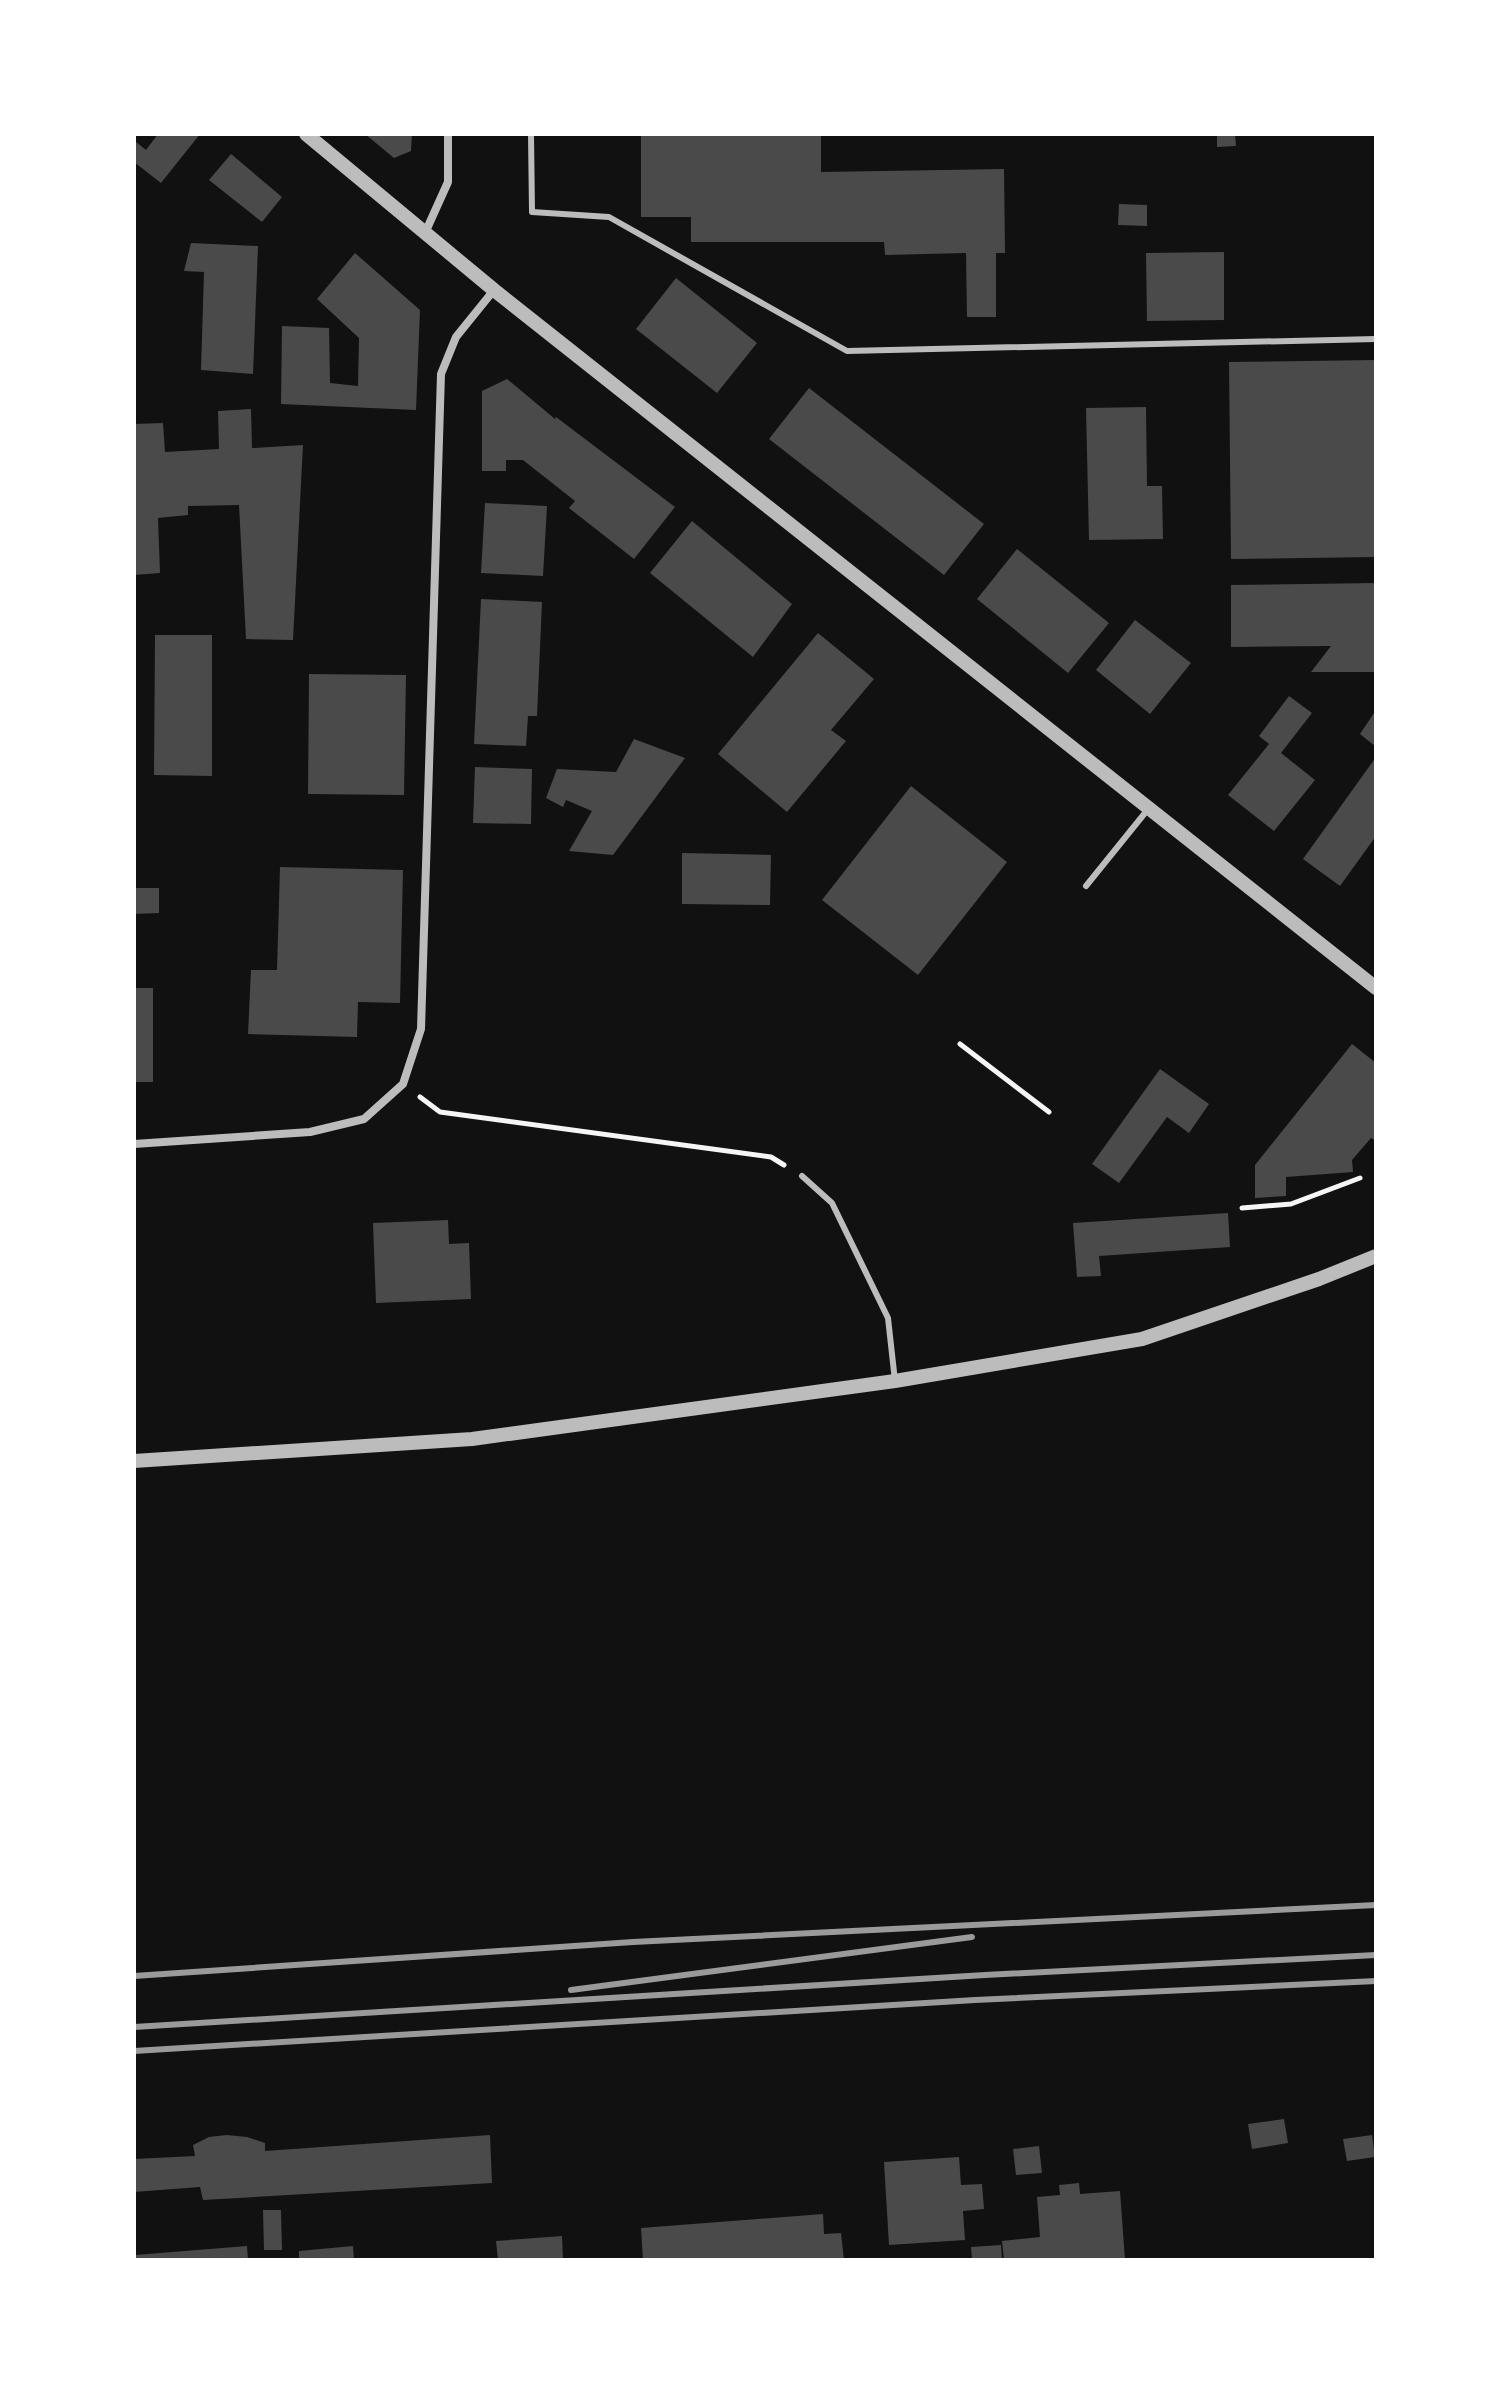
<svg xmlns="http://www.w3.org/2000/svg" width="1510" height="2394" viewBox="0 0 1510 2394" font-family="Rubik,sans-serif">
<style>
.building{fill:#4a4a4a}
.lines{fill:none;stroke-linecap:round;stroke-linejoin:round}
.path{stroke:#f5f5f5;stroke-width:5}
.service{stroke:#bcbcbc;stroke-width:6}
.minor{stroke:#bcbcbc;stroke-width:8}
.tertiary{stroke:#bcbcbc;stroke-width:14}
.rail{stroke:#9a9a9a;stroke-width:6}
</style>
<rect width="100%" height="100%" fill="#111"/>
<path class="building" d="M158,134H200L161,183L134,162L136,142L146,150Z
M365,134H412L411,151L394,158Z
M641,134H821V172L1004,169L1005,253H996V317H967L966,253L885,255L884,242H691V217H641Z
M1217,134H1235L1236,146L1217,147Z
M231,154L282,197L262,222L209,180Z
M1119,204L1147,205V226L1118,225Z
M191,243L258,246L253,374L201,370L204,272L184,271Z
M1224,252V320L1147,321L1146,253Z
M355,253L420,310L416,410L281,404L282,326L329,328L330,383L358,386L359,338L317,299Z
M676,278L757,343L717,393L636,329Z
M1376,360V557L1231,559L1229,362Z
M507,379L555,419L556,417L675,507L634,559L569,508L575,501L523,460H506V471H482V391Z
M809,388L984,524L944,575L769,439Z
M1146,407L1147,486H1162L1163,539L1089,540L1086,408Z
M251,409L252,448L303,445L293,640L246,639L239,505L188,506V515L158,518L160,573L134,575V424L163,423L165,452L219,449L218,411Z
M485,503L547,506L543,576L481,573Z
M692,521L792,604L753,657L650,573Z
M1017,549L1109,623L1068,673L977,599Z
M1376,583V672H1311L1331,646L1231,647V585Z
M481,599L542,602L537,716H528L526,746L474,744Z
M1135,620L1191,663L1150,714L1096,670Z
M818,633L874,679L831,730L846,741L787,812L718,754Z
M155,635H212V776L154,775Z
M309,674L406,675L404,795L308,794Z
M1289,696L1312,713L1281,753L1315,780L1274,831L1228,795L1269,744L1259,736Z
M1376,710V747L1360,734Z
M634,739L685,758L613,855L569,851L592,811L566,800L563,807L546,798L557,769L616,772Z
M1376,757V836L1340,886L1303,859Z
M475,767L532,769L531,824L473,823Z
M911,786L1007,862L918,975L822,900Z
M682,853L771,855L770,905L682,904Z
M280,867L403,870L400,1003L358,1002L357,1037L248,1034L251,970H277Z
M134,888H159V913L134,914Z
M134,988H153V1082H134Z
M1352,1044L1376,1063V1141L1371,1138L1352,1160L1353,1172L1286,1177V1196L1255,1198V1165Z
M1160,1069L1209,1104L1189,1133L1167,1117L1119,1183L1092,1164Z
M1228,1213L1230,1247L1099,1256L1101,1276L1077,1277L1073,1223Z
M448,1220L449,1244L469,1243L471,1299L376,1303L373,1223Z
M1284,2119L1288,2143L1252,2149L1248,2124Z
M227,2135L247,2137L265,2143V2151L490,2135L492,2183L203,2200L200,2187L134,2192V2159L195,2156L193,2145L209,2137Z
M1372,2135L1375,2157L1347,2161L1343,2139Z
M1039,2146L1042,2173L1016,2175L1013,2149Z
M959,2157L961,2185L982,2184L984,2209L963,2211L965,2240L889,2245L884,2162Z
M1079,2183L1080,2194L1120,2191L1125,2260H1004L1002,2241L1040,2237L1037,2197L1060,2195L1059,2185Z
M263,2210H281L282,2250H264Z
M823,2214L824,2234L841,2233L844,2260H643L641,2228Z
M562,2236L563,2260H498L496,2241Z
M1001,2245L1002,2260H972L971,2247Z
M247,2246L248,2260H136L135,2255Z
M353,2246L354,2260H299V2251Z"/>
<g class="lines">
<path class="path" d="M960,1044L1049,1112
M420,1097L440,1112L771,1157L784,1165
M1242,1208L1291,1204L1360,1178"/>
<path class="service" d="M531,134L532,212L609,217L847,351L1376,339
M1086,886L1149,808
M802,1176L832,1203L888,1318L895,1381"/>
<path class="minor" d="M425,233L448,182V134
M134,1144L310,1132L364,1119L403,1084L421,1029L441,374L456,337L494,290"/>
<path class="tertiary" d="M306,134L494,290L1376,988
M134,1461L472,1439L895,1381L1142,1339L1319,1279L1376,1256"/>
<path class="rail" d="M134,1976L633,1942L1376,1905
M571,1990L972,1937
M134,2027L985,1975L1376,1955
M134,2051L975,2000L1376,1981"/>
</g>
<rect width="1510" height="2394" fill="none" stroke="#ffffff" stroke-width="272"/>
</svg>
